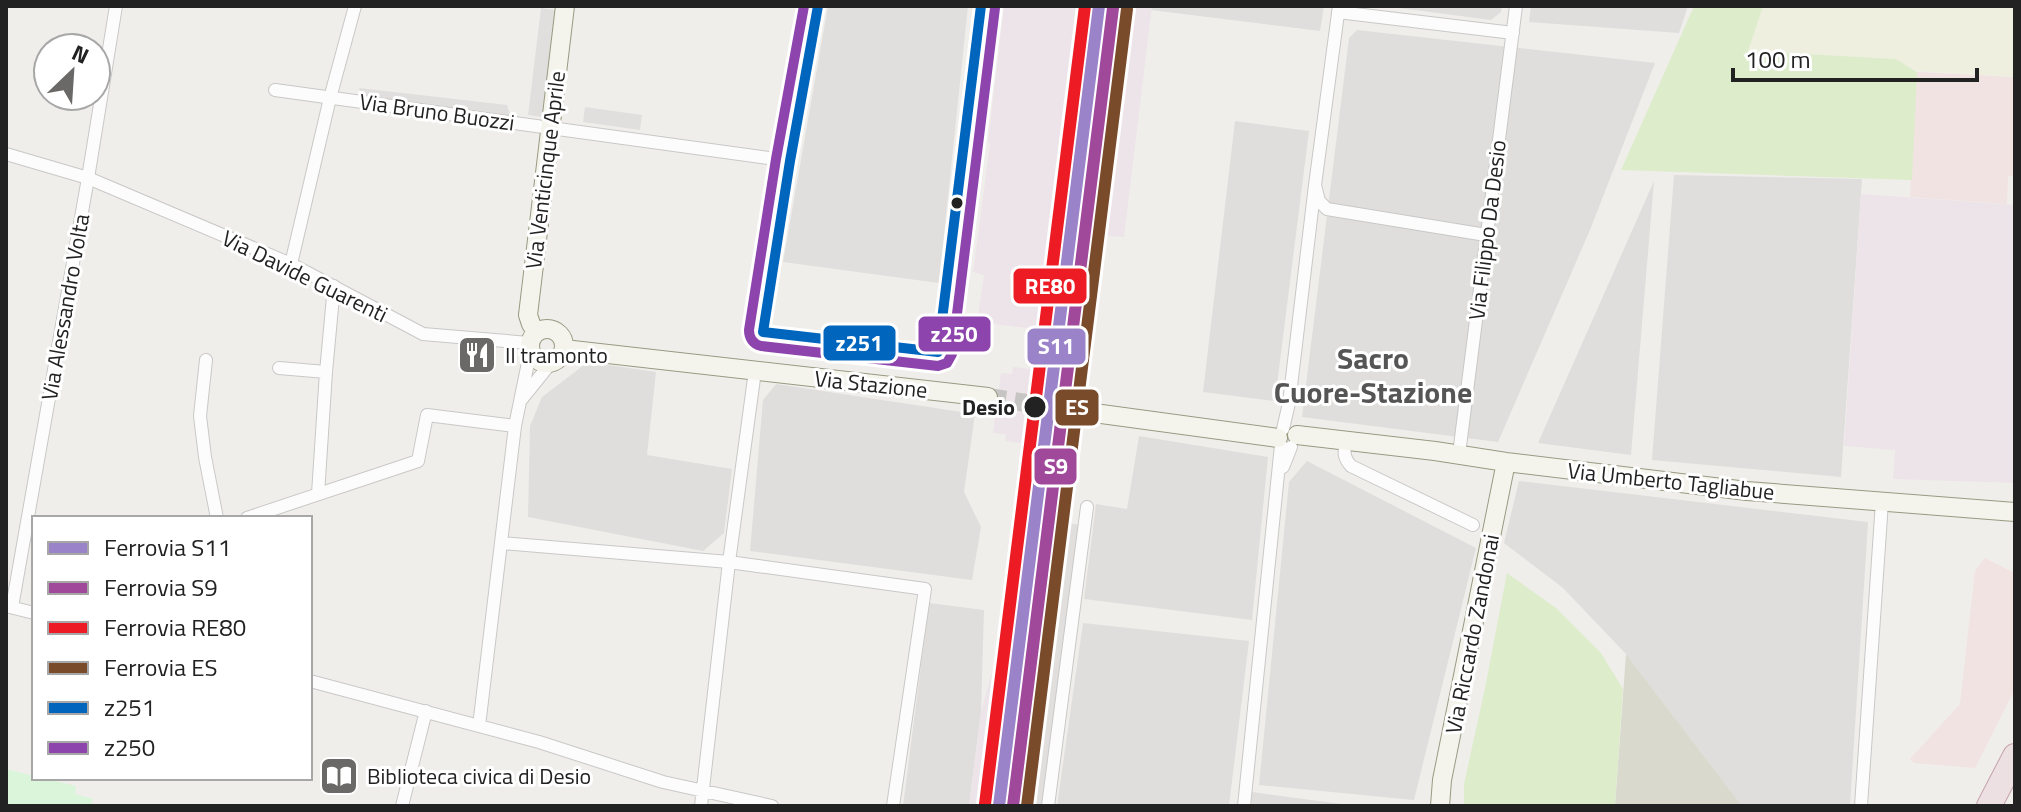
<svg xmlns="http://www.w3.org/2000/svg" width="2021" height="812" viewBox="0 0 2021 812" font-family="'Titillium Web',sans-serif">
<style>
.residential{fill:#dfdedc}
.commercial{fill:#f1e3e1}
.industrial{fill:#ede4e9}
.construction{fill:#d9d9cd}
.farmland{fill:#efefdf}
.grass{fill:#ddeccb}
.park{fill:#daf5da}
.parking{fill:#e0dfde}
.lines{fill:none;stroke-linecap:round;stroke-linejoin:round}
.secondary-tunnel{stroke:#c7c5c3;stroke-width:18;stroke-dasharray:18 9;stroke-linecap:butt}
.street-casing{stroke:#c9c8c7;stroke-width:14}
.secondary-casing{stroke:#999a82;stroke-width:20}
.highway-casing{stroke:#c5a2ac;stroke-width:26}
.street{stroke:#fdfcfc;stroke-width:12}
.secondary{stroke:#f4f4ed;stroke-width:18}
.highway{stroke:#ece0e2;stroke-width:24}
.bus-1-casing{stroke:#fff;stroke-width:16}
.bus-2-casing{stroke:#fff;stroke-width:16}
.bus-1{stroke:#0065bd;stroke-width:10}
.bus-2{stroke:#8e44ad;stroke-width:10}
.rail-1-casing{stroke:#fff;stroke-width:18}
.rail-2-casing{stroke:#fff;stroke-width:18}
.rail-3-casing{stroke:#fff;stroke-width:18}
.rail-4-casing{stroke:#fff;stroke-width:18}
.rail-1{stroke:#9a83c9;stroke-width:12}
.rail-2{stroke:#a0499a;stroke-width:12}
.rail-3{stroke:#ed1c24;stroke-width:12}
.rail-4{stroke:#7a4b2a;stroke-width:12}
.bus-dot{fill:#222;stroke:#fff;stroke-width:3}
.labels{text-anchor:middle;stroke-width:6;stroke-linejoin:round;paint-order:stroke}
.street-label{font-size:22px;fill:#222;stroke:#fff}
.poi-label{font-size:22px;fill:#222;stroke:#fff;text-anchor:start}
.stop-label{font-size:22px;font-weight:bold;fill:#222;stroke:#fff;text-anchor:end}
.district-label{font-size:30px;font-weight:bold;fill:#555;stroke:#fff}
.line-badge{stroke:#fff;stroke-width:3}
.badge-label{font-size:22px;text-anchor:middle;font-weight:bold;fill:#fff}
</style>
<rect width="100%" height="100%" fill="#f0eeeb"/>
<path class="residential" d="M1152,6H1324L1320,31L1151,10Z
M1384,6H1502L1501,12L1491,20Z
M1531,6H1688L1679,33L1529,22Z
M1357,30L1655,63L1590,230L1498,442L1302,417L1349,38Z
M1235,121L1309,131L1275,401L1203,392Z
M1674,175L1862,179L1841,477L1652,460Z
M1654,181L1631,455L1538,443Z
M588,362L656,372L647,455L732,469L724,533L703,551L528,517L530,426L542,397Z
M776,384L975,414L964,492L981,527L972,580L750,551L763,400Z
M1139,436L1268,457L1252,620L1084,599L1096,504L1127,509Z
M1307,461L1476,548L1414,800L1259,785L1289,482Z
M1519,481L1868,522L1850,806H1742L1626,654L1563,588L1504,543Z
M929,603L984,610L981,712L969,806H903Z
M1083,623L1249,641L1229,806H1057Z
M1252,792L1356,806H1251Z"/>
<path class="commercial" d="M1917,72L2015,77V176H2008L2007,204L1910,197Z
M1985,558L2015,573V689L1975,768L1914,763L1910,759L1960,704L1975,571Z"/>
<path class="industrial" d="M1004,6H1152L1124,237L1106,236L1101,272L1081,270L1030,668H1028L1011,806H969L981,712L993,668L1021,443L1005,441L1006,434L993,433L1001,373L1012,374L1013,367L1030,369L1035,329L977,322L984,275L973,272L990,144L988,141Z
M1861,194L2015,205V483L1893,479L1895,450L1844,446Z"/>
<path class="construction" d="M1626,654L1742,806H1615Z"/>
<path class="farmland" d="M1763,6H2015V77L1917,71L1896,59L1747,51Z"/>
<path class="grass" d="M1694,6H1763L1748,51L1896,59L1917,72L1912,180L1621,170Z
M1507,573L1556,608L1601,653L1623,689L1615,806H1464V784L1485,688Z"/>
<path class="park" d="M6,769L34,776V778H43L76,786L75,794L93,799L91,806H6Z"/>
<path class="parking" d="M828,6H968L939,283L783,262Z
M541,8L555,10L542,117L528,115Z
M359,88L507,105L511,117L362,97Z
M585,107L642,115L640,130L583,122Z
M1069,523L1079,525L1041,806H1031Z"/>
<g class="lines">
<path class="secondary-tunnel" d="M988,397L1072,410"/>
<defs>
<path id="street" d="M1338,12L1513,33
M275,90L790,161
M6,154L88,178L291,264L423,334L529,343
M1327,209L1319,201L1315,185L1339,6
M1327,209L1486,235
M291,264L330,98L355,6
M763,332L790,161L818,6
M206,360L200,416L205,457L217,518
M279,368L326,372
M521,400L550,364
M1283,429L1289,403L1315,185
M1346,440C1344,452 1343,457 1351,466L1473,525
M1459,454L1516,6
M1283,467L1291,447
M318,494L326,372L334,286
M247,518L418,461L427,415L515,426
M501,543L729,562L925,589L893,806
M6,606L34,613
M12,607L88,178L116,6
M310,681L539,742L663,782L772,806
M479,726L515,426L530,353
M402,806L426,711
M701,806L729,562L755,371
M1048,806L1087,507
M1244,806L1281,445
M1861,806L1882,502"/>
<path id="secondary" d="M530 346a17 17 0 1 1 34 0a17 17 0 1 1-34 0Z
M536,332L531,324L528,315L565,6
M564,349L988,397
M1072,410L1278,438
M1297,435L1435,451L1506,462L1747,491L2015,512
M1440,806L1442,780L1506,462"/>
<path id="highway" d="M1989,806L2015,756"/>
</defs>
<use href="#street" class="street-casing"/>
<use href="#secondary" class="secondary-casing"/>
<use href="#highway" class="highway-casing"/>
<use href="#street" class="street"/>
<use href="#secondary" class="secondary"/>
<use href="#highway" class="highway"/>
<defs>
<path id="bus-1" d="M818,6L790,161L763,332L938,352L981,6"/>
<path id="bus-2" d="M804,6L776,159L749,330C749,338 753,344 761,346L938,366L947,363L952,354L995,8"/>
</defs>
<use href="#bus-1" class="bus-1-casing"/>
<use href="#bus-2" class="bus-2-casing"/>
<use href="#bus-1" class="bus-1"/>
<use href="#bus-2" class="bus-2"/>
<defs>
<path id="rail-1" d="M999,806L1099,6"/>
<path id="rail-2" d="M1013,806L1113,8"/>
<path id="rail-3" d="M985,804L1085,6"/>
<path id="rail-4" d="M1027,806L1127,9"/>
</defs>
<use href="#rail-1" class="rail-1-casing"/>
<use href="#rail-2" class="rail-2-casing"/>
<use href="#rail-3" class="rail-3-casing"/>
<use href="#rail-4" class="rail-4-casing"/>
<use href="#rail-1" class="rail-1"/>
<use href="#rail-2" class="rail-2"/>
<use href="#rail-3" class="rail-3"/>
<use href="#rail-4" class="rail-4"/>
</g>
<defs>
<symbol id="restaurant-square" viewBox="-11 -11 22 22"><rect x="-9" y="-9" width="18" height="18" rx="4" fill="#6a6968" stroke="#fff"/><path d="M-5-6h1v4h1v-4h1v4h1v-4h1v5L-1.5 .5V6h-2V.5L-5-1ZM5-6V6H3V1.5H1.5Q1.5-4 5-6Z" fill="#fff"/></symbol>
<symbol id="library-square" viewBox="-11 -11 22 22"><rect x="-9" y="-9" width="18" height="18" rx="4" fill="#6a6968" stroke="#fff"/><path d="M-6-4Q-3-5.5-.7-3.5V5Q-3 3-6 4ZM6-4Q3-5.5 .7-3.5V5Q3 3 6 4Z" fill="#fff"/></symbol>
</defs>
<g fill-rule="evenodd">
<use href="#restaurant-square" x="455" y="333" width="44" height="44"/>
<use href="#library-square" x="317" y="754" width="44" height="44"/>
</g>
<g class="bus-dot">
<circle cx="957" cy="203" r="7"/>
<circle cx="1035" cy="407" r="12"/>
</g>
<g class="labels">
<g class="street-label">
<text transform="translate(437 112) rotate(8)" y="8">Via Bruno Buozzi</text>
<text transform="translate(545 170) rotate(-83)" y="8">Via Venticinque Aprile</text>
<text transform="translate(1487 230) rotate(-83)" y="8">Via Filippo Da Desio</text>
<text transform="translate(305 276) rotate(26)" y="8">Via Davide Guarenti</text>
<text transform="translate(65 307) rotate(-80)" y="8">Via Alessandro Volta</text>
<text transform="translate(871 384) rotate(6)" y="8">Via Stazione</text>
<text transform="translate(1671 481) rotate(6)" y="8">Via Umberto Tagliabue</text>
<text transform="translate(1472 634) rotate(-79)" y="8">Via Riccardo Zandonai</text>
</g>
<g class="poi-label">
<text x="505" y="363">Il tramonto</text>
<text x="367" y="784">Biblioteca civica di Desio</text>
</g>
<g class="stop-label">
<text x="1015" y="415">Desio</text>
</g>
<g class="district-label">
<text x="1373" y="369">Sacro<tspan x="1373" dy="34">Cuore-Stazione</tspan></text>
</g>
</g>
<g class="line-badge">
<rect x="1012" y="267" width="76" height="38" rx="8" fill="#ed1c24"/>
<rect x="917" y="315" width="75" height="38" rx="8" fill="#8e44ad"/>
<rect x="822" y="324" width="75" height="38" rx="8" fill="#0065bd"/>
<rect x="1026" y="327" width="61" height="39" rx="8" fill="#9a83c9"/>
<rect x="1054" y="388" width="46" height="39" rx="8" fill="#7a4b2a"/>
<rect x="1033" y="447" width="45" height="39" rx="8" fill="#a0499a"/>
</g>
<g class="badge-label">
<text x="1050" y="294">RE80</text>
<text x="954" y="342">z250</text>
<text x="859" y="351">z251</text>
<text x="1056" y="354">S11</text>
<text x="1077" y="415">ES</text>
<text x="1056" y="474">S9</text>
</g>
<rect width="2021" height="812" fill="none" stroke="#222222" stroke-width="16"/>
<rect x="32" y="516" width="280" height="264" fill="#ffffff" stroke="#a7a7a7" stroke-width="2"/>
<rect x="48" y="542" width="40" height="12" fill="#9a83c9" stroke="#a7a7a7" stroke-width="2"/>
<text x="104" y="556" font-size="24" fill="#222222">Ferrovia S11</text>
<rect x="48" y="582" width="40" height="12" fill="#a0499a" stroke="#a7a7a7" stroke-width="2"/>
<text x="104" y="596" font-size="24" fill="#222222">Ferrovia S9</text>
<rect x="48" y="622" width="40" height="12" fill="#ed1c24" stroke="#a7a7a7" stroke-width="2"/>
<text x="104" y="636" font-size="24" fill="#222222">Ferrovia RE80</text>
<rect x="48" y="662" width="40" height="12" fill="#7a4b2a" stroke="#a7a7a7" stroke-width="2"/>
<text x="104" y="676" font-size="24" fill="#222222">Ferrovia ES</text>
<rect x="48" y="702" width="40" height="12" fill="#0065bd" stroke="#a7a7a7" stroke-width="2"/>
<text x="104" y="716" font-size="24" fill="#222222">z251</text>
<rect x="48" y="742" width="40" height="12" fill="#8e44ad" stroke="#a7a7a7" stroke-width="2"/>
<text x="104" y="756" font-size="24" fill="#222222">z250</text>
<g transform="translate(72 72) rotate(25)"><circle r="38" fill="#ffffff" stroke="#a7a7a7" stroke-width="2"/>
<path d="M0-6L14 30L0 20L-14 30Z" fill="#6a6968"/>
<text y="-12" font-size="22" font-weight="bold" text-anchor="middle" fill="#222222">N</text>
</g>
<path d="M1733 68v12h244v-12" fill="none" stroke="#222222" stroke-width="4"/>
<text x="1745" y="68" font-size="24" fill="#222222" stroke="#ffffff" stroke-width="6" paint-order="stroke">100 m</text>
</svg>
